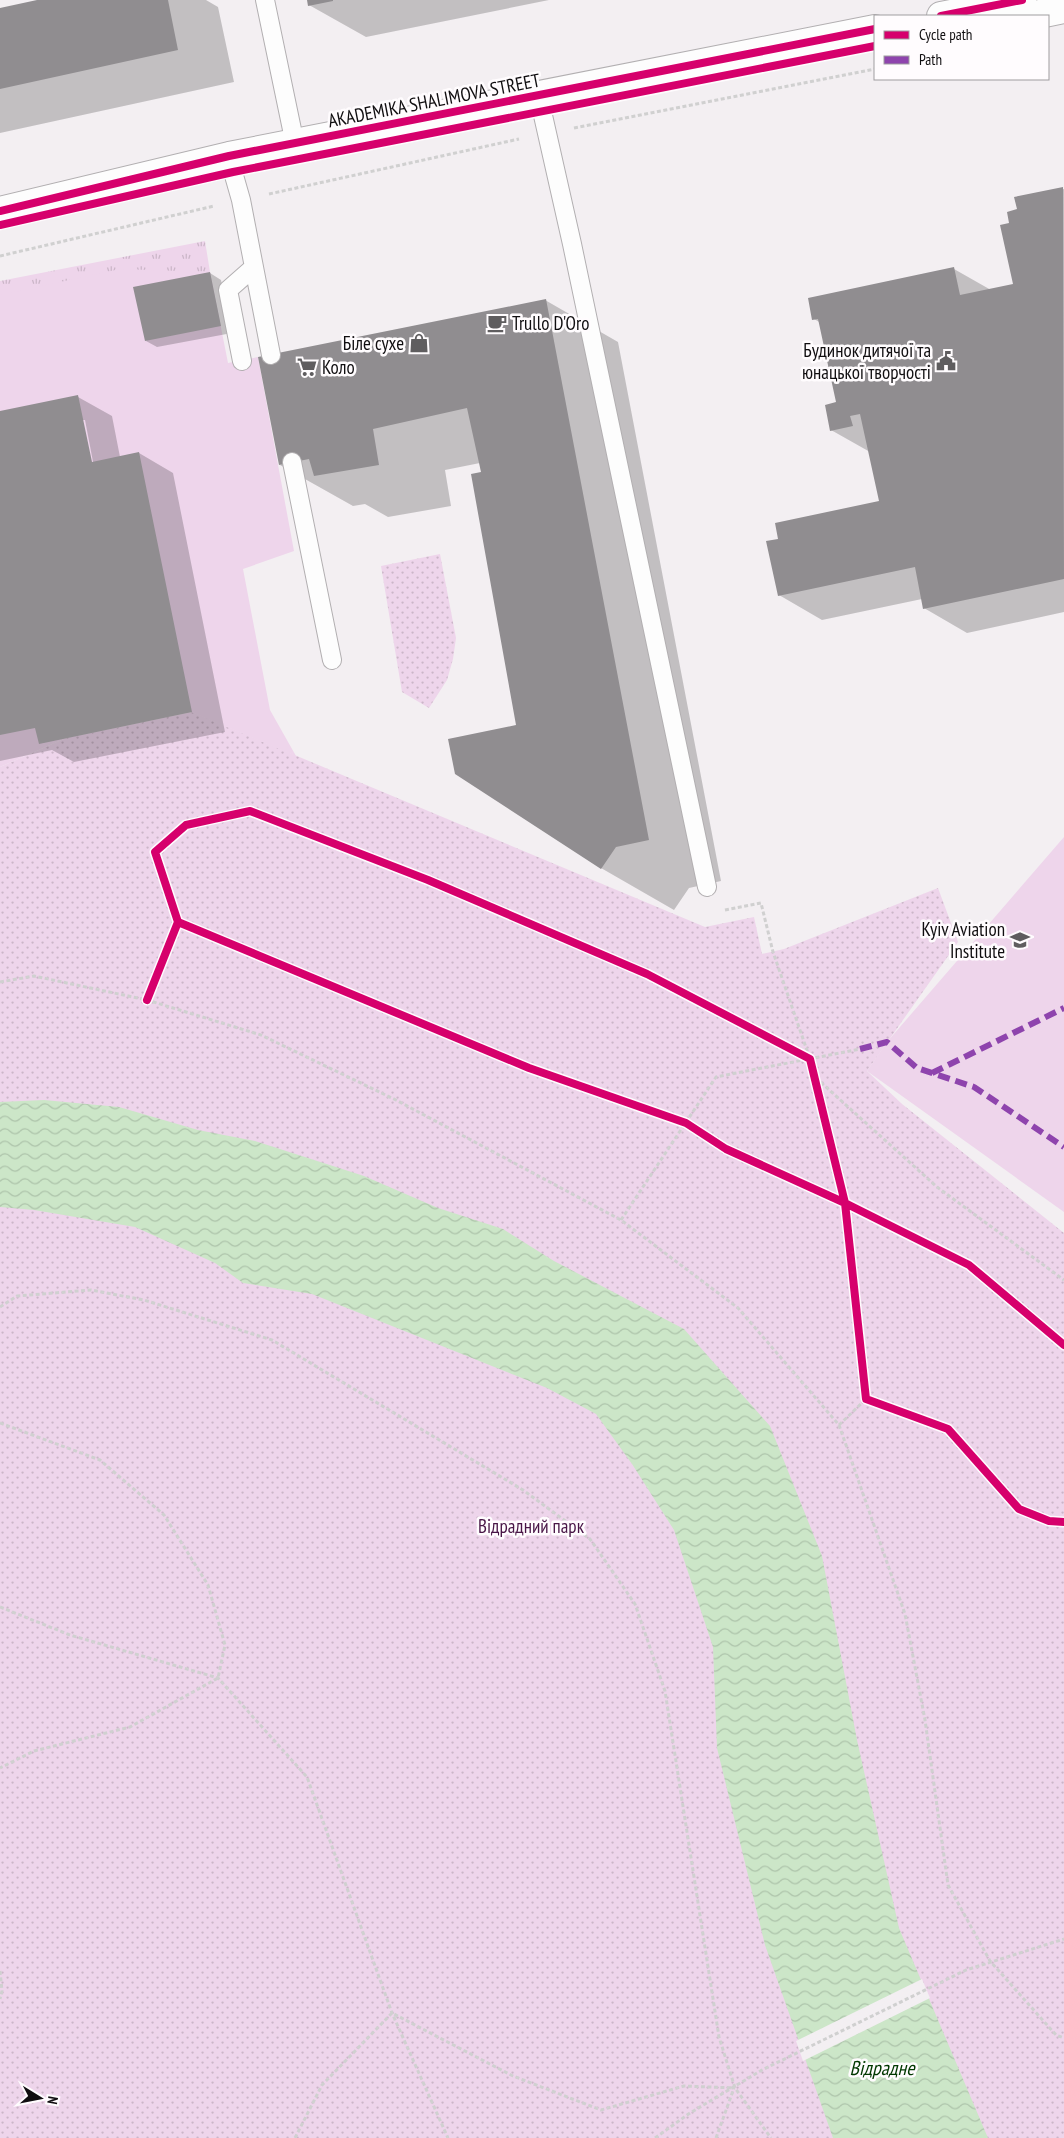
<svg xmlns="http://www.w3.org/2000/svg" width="1064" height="2138" viewBox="0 0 1064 2138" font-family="'PT Sans Narrow',sans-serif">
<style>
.grass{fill:url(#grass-tufts)}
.park{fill:url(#park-dots)}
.garden{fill:#eed5eb}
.water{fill:url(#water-waves)}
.pier{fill:#f3eff2}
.shadow{fill:#0003;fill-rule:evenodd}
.building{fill:#908d90}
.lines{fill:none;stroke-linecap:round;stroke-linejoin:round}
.lane-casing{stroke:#b2afb1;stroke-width:20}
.secondary-casing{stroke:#b2afb1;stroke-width:30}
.path{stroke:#d0d0d0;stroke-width:3;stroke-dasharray:4 2.5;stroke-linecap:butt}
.lane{stroke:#fdfdfd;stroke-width:18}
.secondary{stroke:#fdfdfd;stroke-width:28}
.quiet{stroke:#8e44ad;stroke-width:6;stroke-dasharray:12 6;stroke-linecap:butt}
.cycleway-casing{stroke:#fffcfe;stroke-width:11}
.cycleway{stroke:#d6006c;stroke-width:8}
.labels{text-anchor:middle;stroke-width:5;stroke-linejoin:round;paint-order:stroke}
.street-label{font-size:19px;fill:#100e10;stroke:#fffcfe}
.poi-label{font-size:19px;fill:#100e10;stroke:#fffcfe;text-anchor:end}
.park-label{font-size:19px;fill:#491647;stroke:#fffcfe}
.water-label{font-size:20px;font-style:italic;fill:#013800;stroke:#fffcfe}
</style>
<defs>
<pattern id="grass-tufts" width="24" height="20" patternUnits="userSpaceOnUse" patternTransform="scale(1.25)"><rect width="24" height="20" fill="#eed5eb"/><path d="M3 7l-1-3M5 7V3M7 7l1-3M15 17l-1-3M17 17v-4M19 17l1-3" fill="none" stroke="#cbb6c8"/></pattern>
<pattern id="park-dots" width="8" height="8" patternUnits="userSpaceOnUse" patternTransform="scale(1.25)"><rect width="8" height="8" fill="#eed5eb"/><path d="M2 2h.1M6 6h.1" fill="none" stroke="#cbb6c8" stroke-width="1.8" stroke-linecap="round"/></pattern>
<pattern id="water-waves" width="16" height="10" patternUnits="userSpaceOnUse" patternTransform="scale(1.25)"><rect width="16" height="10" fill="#cce6c8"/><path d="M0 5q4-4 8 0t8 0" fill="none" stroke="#aec4ab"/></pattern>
</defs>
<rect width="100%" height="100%" fill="#f3eff2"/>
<path class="grass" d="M205,241L210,272L134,287L0,411V281Z"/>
<path class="park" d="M440,554L456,638L453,659L447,680L429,708L402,692L381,566Z
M192,712L705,927L754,917L762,954L784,949L938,888L958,942L867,1071L902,1104L1064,1233V2138H0V767L66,738Z"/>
<path class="garden" d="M120,269L210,272L228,363L258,357L294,551L243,569L270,710L296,756L191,712L66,738L0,767V295Z
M1064,837V1212L867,1071L887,1042Z"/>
<path class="water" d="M44,1100L119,1107L198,1130L255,1141L364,1176L438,1208L503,1229L554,1261L684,1329L770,1426L822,1556L857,1740L899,1928L988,2138H833L765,1945L717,1748L713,1647L674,1530L632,1464L596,1414L547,1388L312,1294L243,1283L215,1263L135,1227L34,1210L0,1207V1102Z"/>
<path class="pier" d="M922,1979L930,1998L803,2061L796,2041Z"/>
<path class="shadow" d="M43,0H206L218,7L234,82L0,133V9Z
M308,0H549L366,37L309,5Z
M1064,189V612L967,633L924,608L922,599L822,620L779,595L780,540L880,502L870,452L831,430L838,403L821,323L814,319L954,269L991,290L1014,285L1011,224L1019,210L1016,198Z
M210,273L221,280L232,333L157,347L146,341Z
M545,300L618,342L721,881L689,888L674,910L601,868L517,726L480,463L445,470L451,506L388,517L365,504L353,506L280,465Z
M78,397L112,416L120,457L139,453L173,473L225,732L74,762L52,750L0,761V412ZM82,420H85L94,467L92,468Z"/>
<path class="building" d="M37,0H168L178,50L0,89V8Z
M307,0H333V1L308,6Z
M1063,187L1064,579L923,609L915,567L778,596L766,541L778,539L775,523L879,501L860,414L850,416L853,426L830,431L825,405L836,402L818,319L812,320L808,298L954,267L960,295L1013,284L1000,225L1009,223L1007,212L1017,209L1014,197Z
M210,272L221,326L145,341L133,287Z
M546,299L649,840L616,847L601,869L455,774L448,739L516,725L471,474L481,472L467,408L373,429L379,465L314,476L309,459L279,465L258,357Z
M78,395L92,462L139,452L192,712L39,744L35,728L0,735V411Z"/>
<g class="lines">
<defs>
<path id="lane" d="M265,0L295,144
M542,111L572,244L707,887
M233,172L241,200L271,355
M242,361L228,290L253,268
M292,462L332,660"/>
<path id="secondary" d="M941,16L1022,0
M1030,16L1064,9
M0,211L229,156L875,29"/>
</defs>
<use href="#lane" class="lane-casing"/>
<use href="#secondary" class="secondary-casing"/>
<path class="path" d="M574,128L875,69
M269,194L519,139
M0,256L214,206
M725,910L761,903L773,952L810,1059
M0,982L34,976L147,1000L261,1035L396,1100L621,1220L738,1308L839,1425L905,1614L925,1720L948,1885L990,1961L1056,2035L1064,2038
M816,1078L937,1187L1064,1280
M621,1220L716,1077L860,1049
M0,1307L17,1296L91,1290L144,1300L272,1340L523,1490L590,1539L635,1604L665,1691L719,2037L735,2088L771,2138
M0,1423L100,1460L164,1515L208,1585L225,1645L218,1678L130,1727L34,1751L0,1768
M839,1425L866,1399
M0,1607L70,1635L218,1678L307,1777L392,2013L448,2138
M0,1971L2,1991L0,1999
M295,2138L322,2085L392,2013L513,2076L601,2110L684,2086L735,2088
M655,2138L690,2113L762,2070L966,1970L1064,1939
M716,2138L734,2088"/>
<use href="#lane" class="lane"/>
<use href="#secondary" class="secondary"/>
<path class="quiet" d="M860,1049L887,1042L917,1068L974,1087L1064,1147
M932,1073L1064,1008"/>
<defs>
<path id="cycleway" d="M941,16L1022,0
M0,211L229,156L875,29
M0,225L233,172L875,46
M147,1000L178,922
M1064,1345L969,1265L845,1203L726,1149L686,1123L529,1068L178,922L155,852L186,825L250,811L428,880L647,974L810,1059L845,1203L866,1399L948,1429L1019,1509L1049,1521L1064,1522"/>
</defs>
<use href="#cycleway" class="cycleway-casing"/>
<use href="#cycleway" class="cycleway"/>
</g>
<defs>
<symbol id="cafe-bare" viewBox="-9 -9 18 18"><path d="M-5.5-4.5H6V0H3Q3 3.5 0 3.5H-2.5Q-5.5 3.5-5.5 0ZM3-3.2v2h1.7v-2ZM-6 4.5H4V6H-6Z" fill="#5f5d5f" stroke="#fffcfe" stroke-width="2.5" paint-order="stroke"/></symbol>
<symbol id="shop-bare" viewBox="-9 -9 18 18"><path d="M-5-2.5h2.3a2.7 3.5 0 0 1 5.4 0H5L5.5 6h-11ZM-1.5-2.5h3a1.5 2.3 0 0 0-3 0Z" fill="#5f5d5f" stroke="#fffcfe" stroke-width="2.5" paint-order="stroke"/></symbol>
<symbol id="civic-bare" viewBox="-9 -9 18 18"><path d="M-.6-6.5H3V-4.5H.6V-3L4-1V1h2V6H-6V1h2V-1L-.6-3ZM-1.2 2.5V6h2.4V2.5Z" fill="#5f5d5f" stroke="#fffcfe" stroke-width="2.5" paint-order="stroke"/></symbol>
<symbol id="supermarket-bare" viewBox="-9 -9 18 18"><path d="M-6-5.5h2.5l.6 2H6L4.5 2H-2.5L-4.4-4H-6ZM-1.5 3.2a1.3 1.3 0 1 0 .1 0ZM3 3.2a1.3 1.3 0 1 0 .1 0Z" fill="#5f5d5f" stroke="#fffcfe" stroke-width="2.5" paint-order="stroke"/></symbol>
<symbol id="university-bare" viewBox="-9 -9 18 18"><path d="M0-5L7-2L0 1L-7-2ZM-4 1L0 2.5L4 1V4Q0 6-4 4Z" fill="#5f5d5f" stroke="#fffcfe" stroke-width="2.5" paint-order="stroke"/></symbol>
</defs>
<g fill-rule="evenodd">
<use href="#cafe-bare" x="483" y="309" width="28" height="28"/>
<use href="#shop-bare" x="405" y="329" width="28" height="28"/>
<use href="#civic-bare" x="932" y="347" width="28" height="28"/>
<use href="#supermarket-bare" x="293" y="353" width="28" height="28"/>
<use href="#university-bare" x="1006" y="926" width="28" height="28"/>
</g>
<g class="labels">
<g class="street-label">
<text transform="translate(434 100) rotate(-11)" y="7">AKADEMIKA SHALIMOVA STREET</text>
</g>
<g class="poi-label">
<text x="512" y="330" text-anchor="start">Trullo D'Oro</text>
<text x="404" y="350">Біле сухе</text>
<text x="931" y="357">Будинок дитячої та<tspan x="931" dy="22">юнацької творчості</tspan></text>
<text x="322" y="374" text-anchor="start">Коло</text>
<text x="1005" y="936">Kyiv Aviation<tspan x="1005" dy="22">Institute</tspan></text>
</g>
<g class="park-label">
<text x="531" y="1533">Відрадний парк</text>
</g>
<g class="water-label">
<text x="882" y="2075">Відрадне</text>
</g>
</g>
<rect x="874" y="15" width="175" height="65" fill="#fffcfe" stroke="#9f9d9f"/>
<rect x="884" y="31" width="25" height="8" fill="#d6006c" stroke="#9f9d9f"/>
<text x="919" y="40" font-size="15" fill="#100e10">Cycle path</text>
<rect x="884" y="56" width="25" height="8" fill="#8e44ad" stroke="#9f9d9f"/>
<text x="919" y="65" font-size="15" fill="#100e10">Path</text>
<g transform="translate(40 2098) rotate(100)" stroke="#fffcfe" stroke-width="4" paint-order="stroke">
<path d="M0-4L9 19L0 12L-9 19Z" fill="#100e10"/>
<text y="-8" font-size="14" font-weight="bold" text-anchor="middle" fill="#100e10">N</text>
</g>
</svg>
